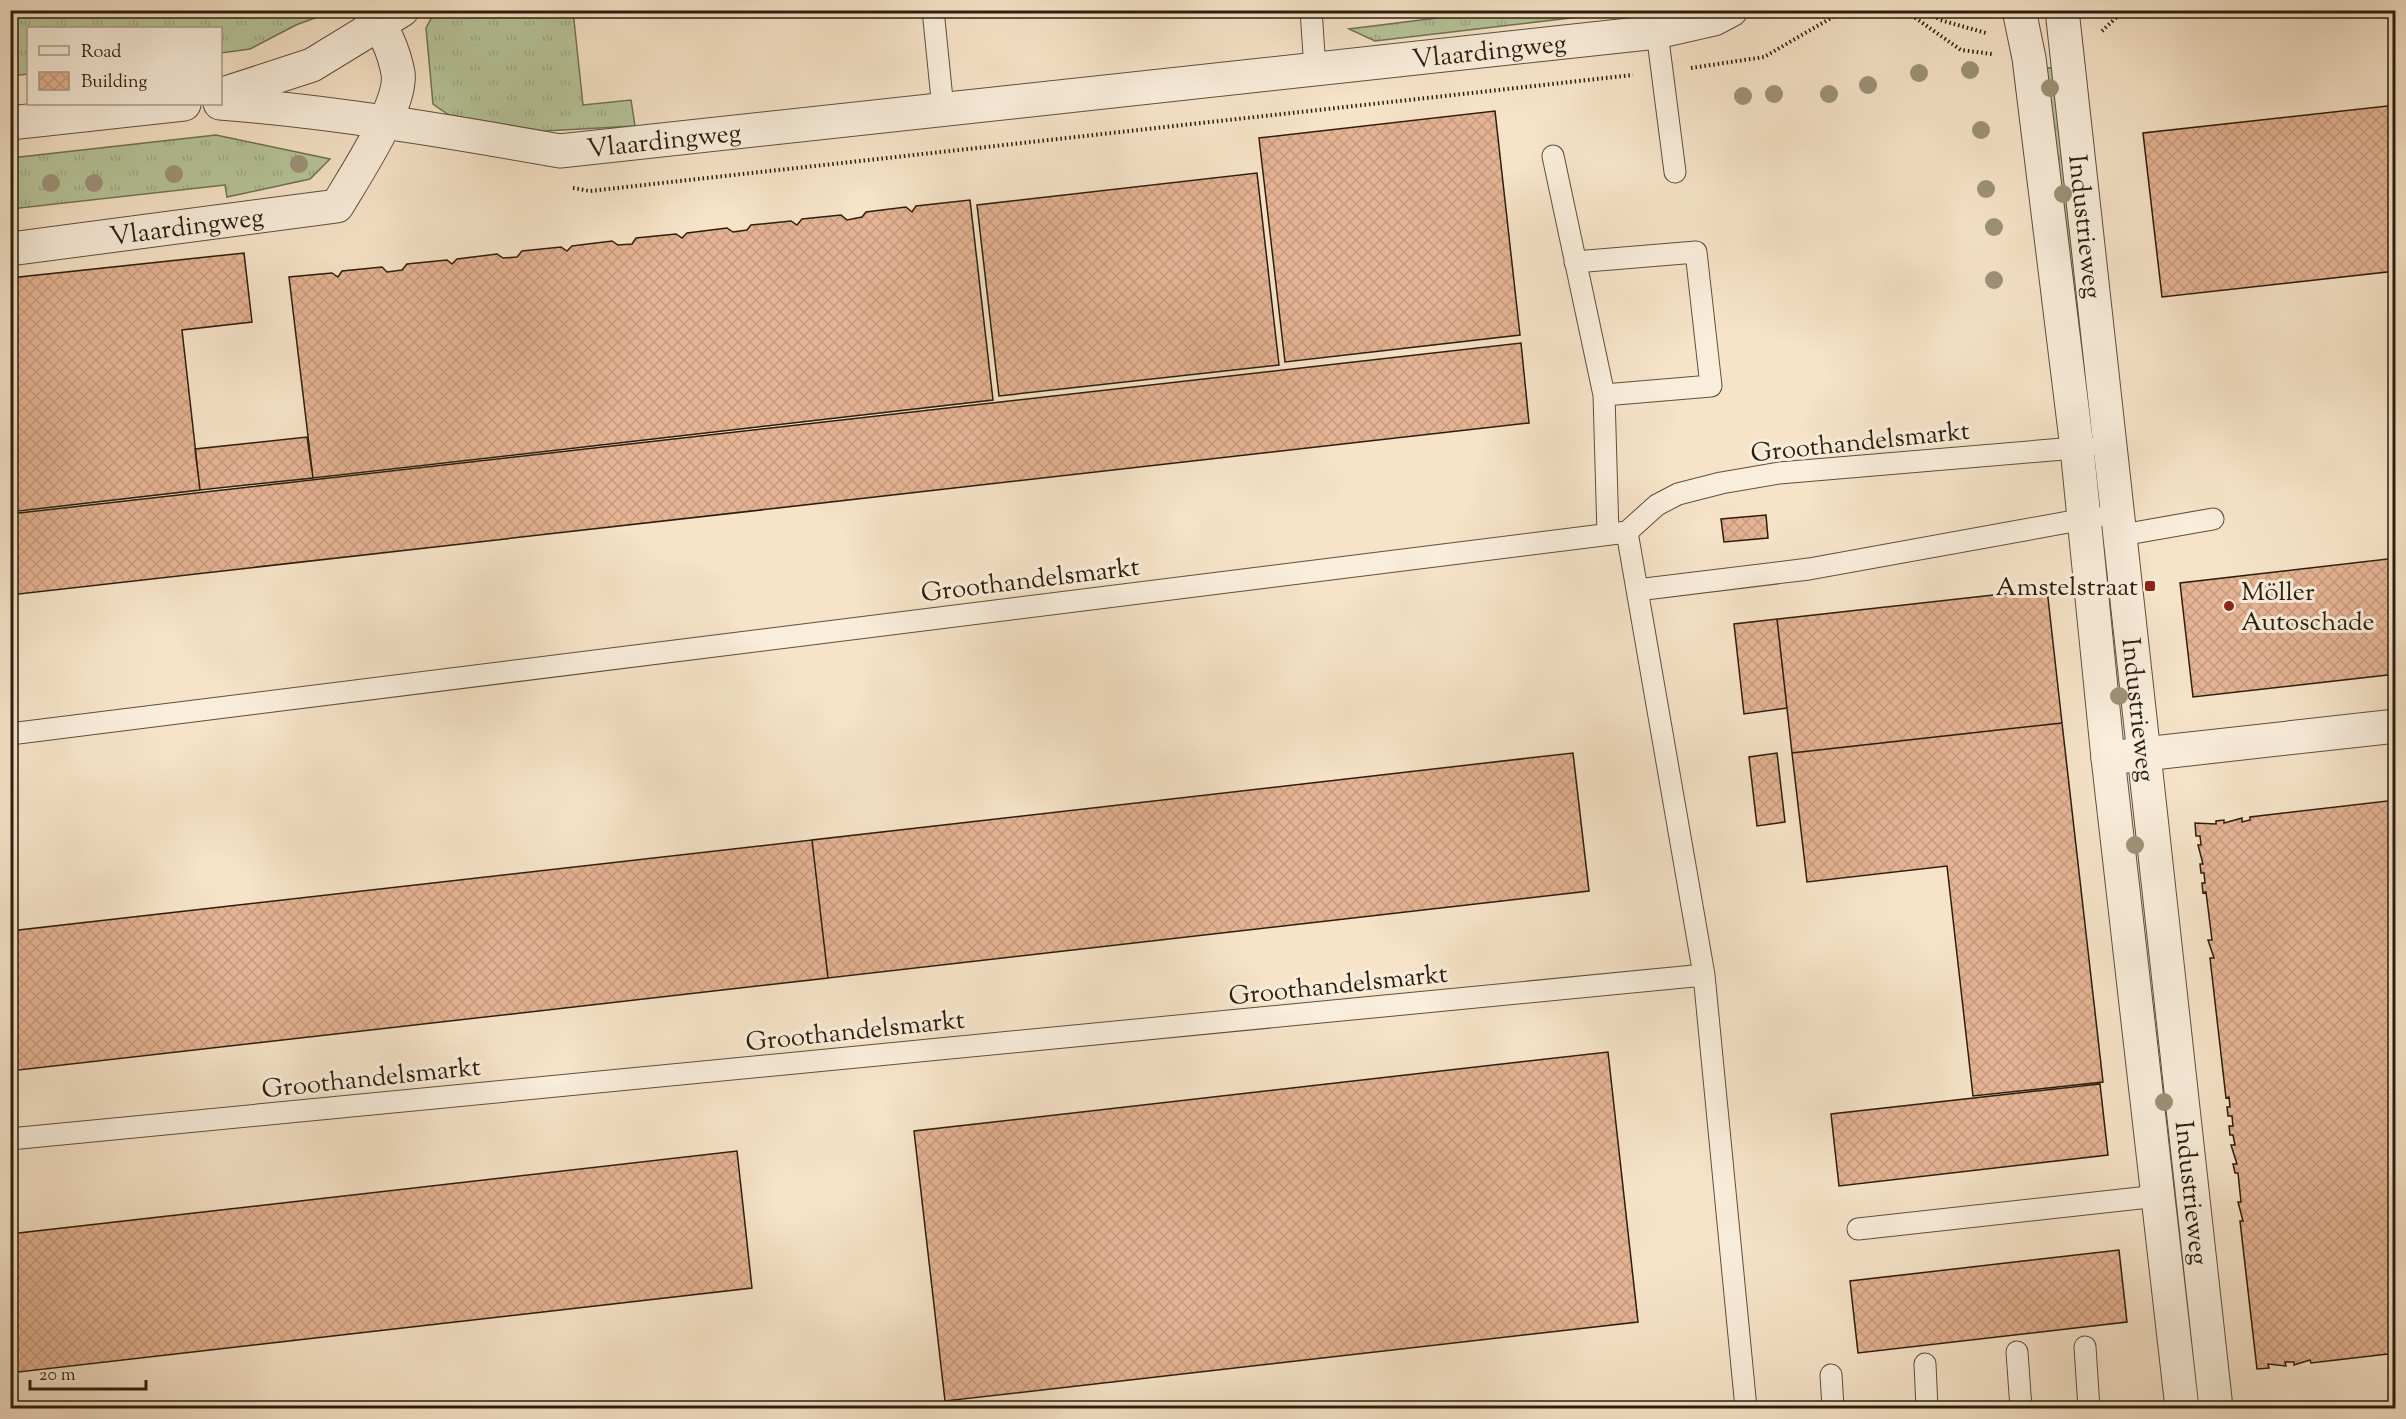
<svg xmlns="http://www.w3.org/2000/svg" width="2406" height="1419" viewBox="0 0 2406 1419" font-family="'Sorts Mill Goudy',serif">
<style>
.grass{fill:url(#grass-tufts);stroke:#707254;stroke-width:1.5}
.building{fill:url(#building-cross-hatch);stroke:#2b1e0d;stroke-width:1.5}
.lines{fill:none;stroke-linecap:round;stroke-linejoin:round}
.service-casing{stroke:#5e4f3c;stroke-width:23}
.minor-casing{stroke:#5e4f3c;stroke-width:35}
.tertiary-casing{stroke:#5e4f3c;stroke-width:35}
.path{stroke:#2b1e0d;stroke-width:4;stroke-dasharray:1.5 3;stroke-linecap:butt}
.service{stroke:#f9eddb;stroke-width:21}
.minor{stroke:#f9eddb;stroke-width:33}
.tertiary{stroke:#f9eddb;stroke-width:33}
.tree{fill:#9d9278}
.poi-dot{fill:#8f2418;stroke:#f9eddb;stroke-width:2}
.labels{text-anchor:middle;stroke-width:6;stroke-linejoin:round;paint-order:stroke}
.street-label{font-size:26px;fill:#2b1e0d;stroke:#f9eddb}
.poi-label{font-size:26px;fill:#2b1e0d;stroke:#f9eddb;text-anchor:end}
</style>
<defs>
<pattern id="grass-tufts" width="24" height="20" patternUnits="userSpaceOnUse" patternTransform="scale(1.5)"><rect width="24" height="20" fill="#b6c59a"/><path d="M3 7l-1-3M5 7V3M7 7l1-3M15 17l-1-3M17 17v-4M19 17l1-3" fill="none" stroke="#9da984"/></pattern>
<pattern id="building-cross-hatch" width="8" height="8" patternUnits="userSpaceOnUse" patternTransform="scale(1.5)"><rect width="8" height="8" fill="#e6b394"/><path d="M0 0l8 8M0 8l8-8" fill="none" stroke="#c59a7e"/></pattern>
</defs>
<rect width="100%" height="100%" fill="#f6e3c8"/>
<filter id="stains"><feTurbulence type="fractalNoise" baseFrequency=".00333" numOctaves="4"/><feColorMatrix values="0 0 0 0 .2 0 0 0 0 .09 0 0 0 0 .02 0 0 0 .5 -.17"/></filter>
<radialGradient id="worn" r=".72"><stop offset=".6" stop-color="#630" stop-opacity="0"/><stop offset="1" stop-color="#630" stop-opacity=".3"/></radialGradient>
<path class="grass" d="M10,11L333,10L334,11L296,25L250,49L221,53L220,28H28V74L11,76Z
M441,11H573L583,105L631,100L635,126L544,131L449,115L433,104L426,28L433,15Z
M1493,11H1630L1375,41L1349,29Z
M2055,67L2090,391L2079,393L2042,69Z
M216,135L330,159L310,179L227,197L225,185L11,209V158Z"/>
<path class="building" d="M2396,105V271L2162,297L2143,133Z
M1495,111L1520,335L1285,362L1259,138Z
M1257,173L1279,365L999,396L977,205Z
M970,200L993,400L313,478L289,277L332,273L338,277L342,271L382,267L387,272L402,270L407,264L447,260L452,264L457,259L497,254L503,258L517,257L522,251L561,247L567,251L572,246L612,241L618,245L632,244L636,238L676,234L682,238L687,233L727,228L733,232L747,230L751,225L791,221L797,225L802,219L841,215L847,220L862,217L866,212L906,207L912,212L916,206Z
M244,253L252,322L182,330L200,490L10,512V278Z
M1521,343L1529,423L10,595V514Z
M307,437L313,478L200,490L195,449Z
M1766,515L1768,538L1724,542L1721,519Z
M2396,558V674L2193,697L2180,583Z
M2047,589L2062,723L1792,753L1777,619Z
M1777,619L1787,708L1744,714L1734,624Z
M2062,723L2103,1082L1973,1096L1947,866L1807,882L1792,753Z
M1573,753L1589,891L828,978L812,840Z
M1777,753L1785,822L1757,826L1749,757Z
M2396,800V1353L2311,1363L2310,1360L2294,1365V1362H2285L2286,1366L2268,1364L2269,1368L2257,1369L2240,1221H2243L2238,1202H2241L2238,1173H2235L2233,1164H2237L2231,1145H2235L2233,1135H2230L2229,1126H2233L2232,1116H2228L2227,1107H2230L2229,1097L2226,1098L2210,958H2214L2208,940H2212L2206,892L2203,893L2202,883H2205L2204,873H2201L2200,864H2203L2198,845H2201L2200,836H2196L2195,823L2216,824V821L2224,820V823L2242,818V822L2250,820V817Z
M812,840L828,978L10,1071V931Z
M1608,1052L1638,1322L945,1401L914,1131Z
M2100,1084L2108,1155L1839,1186L1831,1114Z
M737,1151L752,1288L10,1373V1234Z
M2119,1250L2127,1322L1858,1353L1850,1281Z"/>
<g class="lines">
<defs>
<path id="service" d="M933,10L943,109
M1311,10L1315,69
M1657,32L1675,172
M1553,156L1604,395L1608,534
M1575,262L1696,252L1711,386L1604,395
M1627,532L1657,505L1678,494L1721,483L1779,473L2087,447
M2122,535L2213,519
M1637,590L1809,569L2096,517
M10,734L1627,532L1704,975L1746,1408
M10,1139L1704,975
M1858,1229L2158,1196
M2085,1347L2089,1408
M2017,1352L2021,1408
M1925,1364L1927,1408
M1831,1375L1833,1408"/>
<g id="minor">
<path id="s1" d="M10,249L337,206C354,177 403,104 398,73C394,51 383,26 369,10"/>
<path d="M2108,758L2396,726"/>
</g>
<g id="tertiary">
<path d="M2019,10L2029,58L2077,448L2108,758L2182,1408"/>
<path id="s2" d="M2062,10L2216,1408"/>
<path d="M220,95L312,65L402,10"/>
<path id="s3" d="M220,103C335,112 447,131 560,151L1657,32L1714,19L1731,10"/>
<path d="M10,123L184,104"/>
</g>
</defs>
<use href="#service" class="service-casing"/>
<use href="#minor" class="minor-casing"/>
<use href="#tertiary" class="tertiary-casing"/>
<path class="path" d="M1904,10L1961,50L1992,54
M1926,10L1940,20L1986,33
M2102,31L2124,10
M1691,68L1764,57L1845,10
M573,188L590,191L1633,75"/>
<use href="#service" class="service"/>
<use href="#minor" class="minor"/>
<use href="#tertiary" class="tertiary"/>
</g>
<g class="tree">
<circle cx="1970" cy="70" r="9"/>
<circle cx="1919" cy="73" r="9"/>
<circle cx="1868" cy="85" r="9"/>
<circle cx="2050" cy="88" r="9"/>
<circle cx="1774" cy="94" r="9"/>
<circle cx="1829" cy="94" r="9"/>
<circle cx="1743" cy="96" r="9"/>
<circle cx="1981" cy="130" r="9"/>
<circle cx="299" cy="164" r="9"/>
<circle cx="174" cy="174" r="9"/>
<circle cx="51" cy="183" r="9"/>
<circle cx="94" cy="183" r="9"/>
<circle cx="1986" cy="189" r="9"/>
<circle cx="2063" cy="194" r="9"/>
<circle cx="1994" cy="227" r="9"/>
<circle cx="1994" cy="280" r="9"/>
<circle cx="2119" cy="696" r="9"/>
<circle cx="2135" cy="845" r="9"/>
<circle cx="2164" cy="1102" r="9"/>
</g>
<g class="poi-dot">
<rect x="2144" y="580" width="12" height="12" rx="3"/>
<circle cx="2229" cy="606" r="6"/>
</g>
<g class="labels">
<g class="street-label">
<text dy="9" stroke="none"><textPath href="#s3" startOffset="1278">Vlaardingweg</textPath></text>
<text dy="9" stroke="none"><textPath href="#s3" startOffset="448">Vlaardingweg</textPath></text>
<text dy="9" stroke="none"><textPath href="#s1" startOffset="178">Vlaardingweg</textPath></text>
<text dy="9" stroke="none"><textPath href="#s2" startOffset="218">Industrieweg</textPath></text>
<text transform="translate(1860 441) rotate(-6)" y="9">Groothandelsmarkt</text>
<text transform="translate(1030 579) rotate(-7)" y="9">Groothandelsmarkt</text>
<text dy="9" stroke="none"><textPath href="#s2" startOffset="704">Industrieweg</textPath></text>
<text transform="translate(1338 984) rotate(-6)" y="9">Groothandelsmarkt</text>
<text transform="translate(855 1030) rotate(-6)" y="9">Groothandelsmarkt</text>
<text transform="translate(371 1077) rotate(-6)" y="9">Groothandelsmarkt</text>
<text dy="9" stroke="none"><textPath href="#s2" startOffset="1190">Industrieweg</textPath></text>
</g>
<g class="poi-label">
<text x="2138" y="595">Amstelstraat</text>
<text x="2241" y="600" text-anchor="start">Möller<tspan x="2241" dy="30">Autoschade</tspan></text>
</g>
</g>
<rect width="2406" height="1419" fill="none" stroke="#f6e3c8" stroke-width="36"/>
<rect x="12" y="12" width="2382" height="1395" fill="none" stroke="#2b1e0d" stroke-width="3"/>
<rect x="18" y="18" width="2370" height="1383" fill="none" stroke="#2b1e0d" stroke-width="1.5"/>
<rect x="27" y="27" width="195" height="78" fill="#f9eddb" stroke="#a79a89" stroke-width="1.5"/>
<rect x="39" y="46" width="30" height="9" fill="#f9eddb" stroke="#a79a89" stroke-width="1.5"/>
<text x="81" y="57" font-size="18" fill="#2b1e0d">Road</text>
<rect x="39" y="72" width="30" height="18" fill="url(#building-cross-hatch)" stroke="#a79a89" stroke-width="1.5"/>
<text x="81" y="87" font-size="18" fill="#2b1e0d">Building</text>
<path d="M30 1380v9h116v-9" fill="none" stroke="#2b1e0d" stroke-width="3"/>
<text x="39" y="1380" font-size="18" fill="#2b1e0d" stroke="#f9eddb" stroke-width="4.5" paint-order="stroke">20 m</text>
<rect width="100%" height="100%" filter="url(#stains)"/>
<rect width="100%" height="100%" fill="url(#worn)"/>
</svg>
